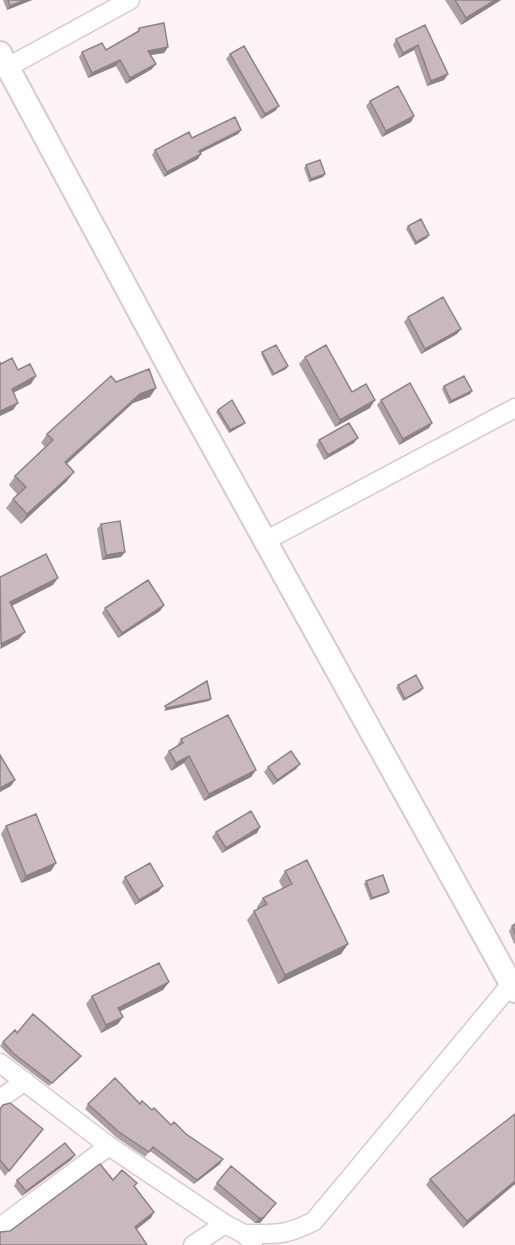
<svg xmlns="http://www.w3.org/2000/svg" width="515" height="1245" viewBox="0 0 515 1245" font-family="'Playfair Display',serif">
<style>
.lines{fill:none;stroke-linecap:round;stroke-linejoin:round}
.minor-casing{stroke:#d9c8ce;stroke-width:21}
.tertiary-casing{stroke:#d9c8ce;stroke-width:26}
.minor{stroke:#fff;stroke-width:18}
.tertiary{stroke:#fff;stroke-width:22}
.wall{fill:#ad9fa3}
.shaded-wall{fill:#8d8285}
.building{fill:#c9b9be;stroke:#8d8285;stroke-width:1.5}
</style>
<rect width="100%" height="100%" fill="#fef4f7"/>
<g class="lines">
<defs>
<path id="minor" d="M8,67L130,0
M265,541L515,408
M0,1063L109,1146L225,1224L244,1234L253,1243
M0,1099L25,1081
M0,1227L109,1146
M244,1234C275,1234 286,1236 314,1221L511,984
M193,1245L225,1224"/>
<path id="tertiary" d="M0,53L176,380L515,991"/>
</defs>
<use href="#minor" class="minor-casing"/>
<use href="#tertiary" class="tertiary-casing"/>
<use href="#minor" class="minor"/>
<use href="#tertiary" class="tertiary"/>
</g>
<path class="wall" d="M3,0H32L7,10Z
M445,0H501L461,25Z
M425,25L444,80L427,86L414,50L399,58L393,45L396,39Z
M139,28L168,47L164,53L151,55L152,69L126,84L116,66L88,78L79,57L82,52L106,50L135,34Z
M230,54L279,106L275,111L261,119L226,59Z
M370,101L414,116L411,122L382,137L366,106Z
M241,130L238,134L200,153L198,159L164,177L152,155L155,150L192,138Z
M306,165L323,177L309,182L304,168Z
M408,226L427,238L415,245L406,229Z
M408,317L457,334L421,354L404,322Z
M262,352L288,366L286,369L272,376L261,354Z
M305,357L370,408L335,427L299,364Z
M116,382L150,397L133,403L66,464L67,481L21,524L6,508L13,499L17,494L9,485L15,476L45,447L41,443L47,434Z
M444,386L472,391L470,394L449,404L442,389Z
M381,400L432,423L429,428L399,445L377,405Z
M218,410L243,425L229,433L216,412Z
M319,440L354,443L324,460L316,445Z
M101,524L125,552L121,557L102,560L97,529Z
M164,605L160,611L118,638L102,613L105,608Z
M398,685L421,691L403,701L396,688Z
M181,739L256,770L251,777L204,801L184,763L171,771L164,758L169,751L176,747Z
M300,764L296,769L273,785L264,772L268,767Z
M6,826L56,863L51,871L21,883L1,834Z
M260,827L257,833L222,853L212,837L216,832Z
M285,871L348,944L341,954L278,984L247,920L254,911L257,909V907L263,898L283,889L279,881Z
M125,877L159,891L135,905L122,882Z
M366,881L387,894L370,900L364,884Z
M515,924V943L514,944L509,931L512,926Z
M169,982L163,990L120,1011L118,1024L101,1033L86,1004L92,996Z
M3,1042L81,1056L78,1060L49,1086L11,1057L0,1046Z
M88,1104H140L152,1110L171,1125L186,1134L220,1164L194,1184L150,1151L145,1157L116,1137L85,1109Z
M0,1109L39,1135L5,1176L0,1169Z
M75,1155L71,1160L22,1196L14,1186L17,1180Z
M430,1179L515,1184L463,1228L426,1185Z
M217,1183L272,1208L260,1223H255L213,1189Z"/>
<path class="shaded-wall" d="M25,0H32L7,10L10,6Z
M495,0H501L461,25L466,18Z
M418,45L414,50L399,58L403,53Z
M168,47L164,53L144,56L148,51Z
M120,60L116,66L88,78L92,73Z
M156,64L152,69L126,84L130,78Z
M448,74L444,80L427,86L431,81Z
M279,106L275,111L261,119L265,114Z
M414,116L411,122L382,137L386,131Z
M241,130L238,134L196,155L199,151Z
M201,154L198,159L164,177L167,172Z
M325,174L323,177L309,182L311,179Z
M429,235L427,238L415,245L416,242Z
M461,329L457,334L421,354L425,349Z
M288,366L286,369L272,376L274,374Z
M36,376L31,384L7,396L12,389Z
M156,388L150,397L133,403L58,472L65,462L140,394Z
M472,391L470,394L449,404L451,401Z
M375,400L370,408L335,427L340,420Z
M18,403L13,410L0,416V411Z
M245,423L243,425L229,433L230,430Z
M432,423L429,428L399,445L403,439Z
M358,438L354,443L324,460L328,455Z
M74,472L67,481L21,524L27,514Z
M125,552L121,557L102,560L106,555Z
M58,578L53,585L4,610L10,602Z
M164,605L160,611L118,638L122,633Z
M25,632L19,639L0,649L1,644Z
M423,688L421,691L403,701L405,699Z
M211,699L209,701L164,711L166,708Z
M189,756L184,763L171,771L176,763Z
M300,764L296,769L273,785L277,780Z
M256,770L251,777L204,801L209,794Z
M15,780L11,786L0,792V788Z
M260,827L257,833L222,853L226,848Z
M56,863L51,871L21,883L26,876Z
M163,886L159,891L135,905L139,900Z
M389,892L387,894L370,900L372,898Z
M348,944L341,954L278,984L285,975Z
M169,982L163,990L113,1015L118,1008Z
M123,1017L118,1024L101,1033L106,1025Z
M81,1056L78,1060L49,1086L52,1083Z
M75,1155L71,1160L22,1196L26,1191Z
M223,1159L220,1164L194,1184L197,1180Z
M515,1181V1184L463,1228L467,1221Z
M276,1203L260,1223H255L259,1218Z
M154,1212L151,1218L132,1233L135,1227Z"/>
<path class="building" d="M8,0H25L10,6Z
M455,0H495L466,18Z
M164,23L168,47L148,51L156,64L130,78L120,60L92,73L82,52L102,43L106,50L139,31V28Z
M425,25L448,74L431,81L418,45L403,53L396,39Z
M244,46L279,106L265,114L230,54Z
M398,86L414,116L386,131L370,101Z
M235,117L241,130L199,151L201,154L167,172L155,150L189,132L192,138Z
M320,160L325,174L311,179L306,165Z
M421,219L429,235L416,242L408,226Z
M443,297L461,329L425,349L408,317Z
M276,345L288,366L274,374L262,352Z
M326,345L352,392L366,384L375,400L340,420L305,357Z
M12,358L18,370L30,364L36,376L12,389L18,403L0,411V362L1,364Z
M149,369L156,388L140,394L65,462L74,472L27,514L13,499L26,487L15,476L53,440L47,434L111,376L116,382Z
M464,376L472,391L451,401L444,386Z
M410,383L432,423L403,439L381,400Z
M232,400L245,423L230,430L218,410Z
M349,423L358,438L328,455L319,440Z
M120,521L125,552L106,555L101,524Z
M46,554L58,578L10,602L25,632L1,644L0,577Z
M148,580L164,605L122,633L105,608Z
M416,675L423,688L405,699L398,685Z
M207,681L211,699L166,708L165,706Z
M228,715L256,770L209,794L189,756L176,763L169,751L183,743L181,739Z
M291,751L300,764L277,780L268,767Z
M0,755L15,780L0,788Z
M251,811L260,827L226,848L216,832Z
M36,814L56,863L26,876L6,826Z
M307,860L348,944L285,975L254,911L267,904L263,898L292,884L285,871Z
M150,863L163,886L139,900L125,877Z
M383,875L389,892L372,898L366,881Z
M515,924V934L512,926Z
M159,963L169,982L118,1008L123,1017L106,1025L92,996Z
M33,1014L81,1056L52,1083L13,1053L3,1042L15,1030L17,1033Z
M115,1078L140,1104L142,1101L152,1110L154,1108L171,1125L174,1122L186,1134L223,1159L197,1180L153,1147L149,1152L119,1132L88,1104Z
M10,1103L43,1129L9,1171L1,1161H0V1109L3,1105Z
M515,1114V1181L467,1221L430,1179Z
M65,1143L75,1155L26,1191L17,1180Z
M100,1164L113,1180L122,1170L137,1183L134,1186L154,1212L135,1227L147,1245H0V1232L10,1231Z
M231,1166L276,1203L263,1218H259L217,1183Z"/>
</svg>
